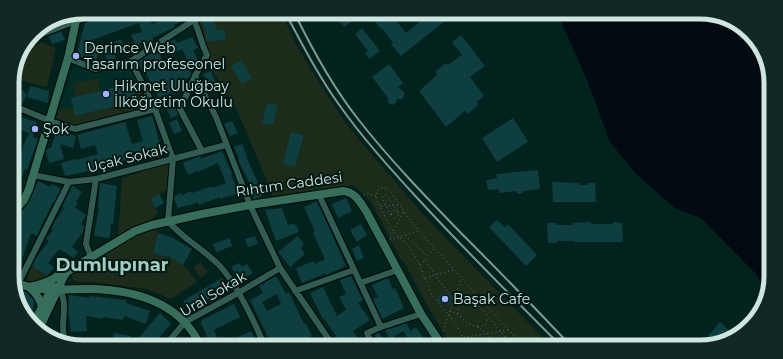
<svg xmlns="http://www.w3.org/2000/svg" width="783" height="359" viewBox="0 0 783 359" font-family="Montserrat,sans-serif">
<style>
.built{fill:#012d26}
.green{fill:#1d2b1a}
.water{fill:#000a0f}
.building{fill:#0f3e40;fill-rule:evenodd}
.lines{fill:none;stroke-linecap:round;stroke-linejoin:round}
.street-casing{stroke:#000a07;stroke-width:8}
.secondary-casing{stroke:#000a07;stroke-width:10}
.path{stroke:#54706a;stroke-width:1;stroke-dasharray:1 3;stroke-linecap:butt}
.street{stroke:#325c53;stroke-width:6}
.secondary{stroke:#376d5b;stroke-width:8}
.rail{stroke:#7f9993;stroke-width:2}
.poi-dot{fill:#a7b1fc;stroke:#001914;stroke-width:1.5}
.labels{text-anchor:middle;stroke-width:4;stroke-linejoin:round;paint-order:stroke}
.poi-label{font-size:14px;fill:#cfe5df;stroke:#001914;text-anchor:start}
.street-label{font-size:14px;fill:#cfe5df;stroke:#001914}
.district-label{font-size:18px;font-weight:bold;fill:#a1cdc3;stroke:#001914}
.rim{fill:none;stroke:#cfe5df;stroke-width:5}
</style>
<rect width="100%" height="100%" fill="#02221d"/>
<path class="built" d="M75,61L95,69L131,61L155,109L55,122Z"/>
<path class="green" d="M196,12H281L296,44L312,71L345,122L362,143L424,215L552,347H453C435,320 419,291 404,262L400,258L372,204L364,194L352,185L273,196L237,110L208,64L209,58L208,53Z
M41,42L56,48L47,87L15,79L23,52Z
M98,78L101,91L75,97L73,84Z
M143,84L155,109L75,129L55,122L59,110L73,108L75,116L136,101L134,89Z
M171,162L168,189L150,199L155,208L159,213L149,221L139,225L118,237L122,178Z
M155,224L158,233L153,253C163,256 174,258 182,264C188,269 193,276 197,282L171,299L147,289L93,282H78L75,281L72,279V274L91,257Z
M200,262L208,272L201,278L193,267Z
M31,265L47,277V280L34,282L27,280Z
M13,287L25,291L19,299L33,311V316L30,322L27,319L13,289Z"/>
<path class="water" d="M557,12H700L727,18L756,40L770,74L766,292L756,274L701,218L675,208L636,174L610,142L587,80Z"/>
<path class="building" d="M122,12H147L152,24L177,14V12H186L188,18L174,25L175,27L173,28L154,37L152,38L154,41L145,46L143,42L136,45L131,35L142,32L139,23L89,41L100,46L96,62L76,56L85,23L107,16L108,19L123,14Z
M198,12H210L217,30H225V40L206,41V32Z
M340,12H348L354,20L344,27L335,16Z
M370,12H391L395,17L394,18L406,33L432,12H440L446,20L401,56L391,44L393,43L382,28L381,29L374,21L376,20Z
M362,28L380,51L369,59L365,53L368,51L355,34Z
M61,31L65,40L52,44L49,36Z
M461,35L485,66L470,77L484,96L476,102L479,104L468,114L465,111L446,127L419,91L437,75L435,72L446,63L448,65L462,55L452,42Z
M192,37L198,48L193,50L198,61L190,65L182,49L172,54L167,43L175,39L177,43Z
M121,39L126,50L115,55L116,58L108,61L102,50L114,46L112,43Z
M157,49L165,65L168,64L171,71L187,65L191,74L190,77L179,82L183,90L174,94L173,92L159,98L144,70H142L138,62Z
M241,60L252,78L242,84L231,66Z
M389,64L403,83L398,87L403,91L405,94L403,98L401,99H397L396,103L393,105L388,103V98L372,77Z
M211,71L216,83L208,86L203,74Z
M128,84L130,90L134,89L136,101L75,116L71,98Z
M15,85L27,94L22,104L12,101V89Z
M30,86L49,91L48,103L27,97Z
M174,103L178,115L171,118L165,106Z
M267,103L278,105L273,125L262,123Z
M12,114L37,122L33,137L38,139L27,170L25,169L19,185L17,184L14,195L13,169L15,165H16L23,149L22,148L29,133L17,129L13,141Z
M152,116L162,152L117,162V164L99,169L65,176L61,163L76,159V160L98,154L95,145L81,149L77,135L125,122L132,144L143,141L137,120Z
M513,118L528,142L497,162L482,138Z
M177,119L182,131L174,134L169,123Z
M232,121L238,133L230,136L224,124Z
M57,130L76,136L73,148L60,144L64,159L49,163L46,152L47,149L51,148Z
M291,132L304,135L295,167L283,164Z
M242,144L247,156H246L258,183H257L262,196L255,199H254L249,187L251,186L238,160L239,159L234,147Z
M222,151L232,174L231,175L239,193L220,199V197L199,205L198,202L188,206V205L178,208L174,199L175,196L181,193L182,195L191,191L192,193L212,186L213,188L226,183L218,163L198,172L197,171L188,175L183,163L200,156L201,159Z
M538,170L540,189L524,191L522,193L518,194L516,191L499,193V189L488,190L486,180L497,178L496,174Z
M38,181L50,187L52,184L61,189L54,203L53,202L45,219H44L37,236L31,233L18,271L13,268V224L16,216L20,213H21L23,209L29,202Z
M552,182L579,183V185H587L588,183H595L596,202H553Z
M100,183L117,186L113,224L111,223L110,238L94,236L99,207L98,208Z
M72,186H73L82,192L76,202L78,203L75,207L86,215L81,224L84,226L83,231L82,234H81L72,247L78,252L74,258L59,249L48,263L54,267L48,275L47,276L32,266L36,258L49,241L46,239L53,230L51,229L54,224H53L64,208L62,207Z
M159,194L164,203L155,208L150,199Z
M346,198L352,211L338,218L332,204Z
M317,201L346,266L326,275V273L302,283L296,268L314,261L315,264L325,259L313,233L315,232L304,207Z
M282,208L288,225L293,223L294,225L296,224L299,232L276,241L265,210Z
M497,220L505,227L508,224L537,255L526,266L489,227Z
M591,222V224H613V222L622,223L623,242H574V241H557V243H548L547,223H556L557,225H573V223Z
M361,224L367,235L357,242L350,230Z
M158,233L173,238L192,249L183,265L168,256L167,257L153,253Z
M255,236L258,244L248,247L245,239Z
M298,236L304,244L302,246L303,247L301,249L305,254L290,267L278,252Z
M230,238L232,246L216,252L213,244Z
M359,245L364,258L357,261L352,249Z
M239,263L242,267L247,264L253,273L240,281L231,267Z
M276,276L286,294L289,292L304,324L306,323L312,336L291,346L292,347H273L250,300L263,293L259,286ZM277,294L281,304L267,311L262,302Z
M351,276L363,300L358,303L370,320L353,331L364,347H344L324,319H323L310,293L323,287L337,316L346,310L339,297L346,294L340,280Z
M222,278L228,288L190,310L188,307L186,308L183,301Z
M388,278L393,289L395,288L404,308L382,319L373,299L378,297L372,285Z
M25,291L34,300L33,311L18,299Z
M444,292L453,296L449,305L446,303L445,305L437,301L440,295H441L442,294L443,295Z
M69,295L89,298V296L126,300V303L150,311L146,324L124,316L123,320L103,317V319L86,316L87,331L71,332L69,316H68Z
M234,304L240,317L214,330L217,337L209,341L201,323L202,320Z
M160,313L171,324L150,347H141L136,342V341Z
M720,322L735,336L713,344L706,338Z
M407,323L410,331L416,327L427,343L421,347H414L403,331L390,339L385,330Z
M251,331L259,347H243L238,337Z
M114,333L131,336L129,347H112Z
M379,333L388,347H380L375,334Z"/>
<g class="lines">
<defs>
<path id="street" d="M190,12C198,25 200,41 207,55L195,76L180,109L202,151
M23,47L39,35L76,21L104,12
M19,54L20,51
M68,58L95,69L131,61L194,20
M131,61L155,109L173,159L168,221C182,238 203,249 219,265C238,285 254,321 265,347
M195,76L216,117L250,205L280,268L334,347
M12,105L50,121L75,129L155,109
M33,175L69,182L96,179L226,145
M319,195L381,327
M91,257L86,244L96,179
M360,283L398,270
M18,284L69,182
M59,290C67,299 63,315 63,327C63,333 64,338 65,343
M295,291L354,270
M164,347L185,322L238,293L280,268
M313,347L330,340
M373,347L367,333L381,327L421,314"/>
<path id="secondary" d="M13,212L24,200L29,189L68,58L76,21L73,16
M13,281C38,294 68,288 95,289C138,291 182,304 201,347
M29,287C40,285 51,282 60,274C62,272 64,269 67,267
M29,287C36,293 41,299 42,308
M33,324L53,286
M39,329L64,276L68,271L135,231L152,225L202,214L250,205L343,191C355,192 360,202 366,211L421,314L443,347"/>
</defs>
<use href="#street" class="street-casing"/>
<use href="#secondary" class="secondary-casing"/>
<path class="path" d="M364,195L368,193L376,196
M381,206L399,205
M391.5 214a3.5 3.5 0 1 1 7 0a3.5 3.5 0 1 1-7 0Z
M391,215L382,198L384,195H386L387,196L398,212
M405,235L428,257
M390,238L404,211
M390,240L418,231
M425,259L434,248
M420,265L425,260L447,291L455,297L479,307L485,312L489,318L514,347
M425,278L453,270
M450,310L458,315L465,321L469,324L478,327L489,336L493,341V347
M458,314C457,307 460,305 466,302
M478,327L485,325L488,318
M443,331L461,279
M448,340L509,330
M467,347C463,338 460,330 454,322C448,313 439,305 433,296C425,282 422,267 414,254C409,244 400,239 393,231C387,222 382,210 377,201C374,189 382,183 391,192L407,216L419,231L524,347"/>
<use href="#street" class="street"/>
<use href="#secondary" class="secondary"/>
<path class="rail" d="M285,12C302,44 319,77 340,106C364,140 392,171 420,201C466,251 514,299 562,347
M294,12C312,49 332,86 358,119C390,160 426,197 462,234C499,271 536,309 572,347"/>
</g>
<g class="poi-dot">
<circle cx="76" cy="56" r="4"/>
<circle cx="106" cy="94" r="4"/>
<circle cx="35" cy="129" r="4"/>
<circle cx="445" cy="299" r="4"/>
</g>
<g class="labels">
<g class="poi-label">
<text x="84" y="53">Derince Web<tspan x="84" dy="16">Tasarım profeseonel</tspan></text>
<text x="114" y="91">Hikmet Uluğbay<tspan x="114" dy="16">İlköğretim Okulu</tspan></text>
<text x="43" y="134">Şok</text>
<text x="453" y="304">Başak Cafe</text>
</g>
<g class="street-label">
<text transform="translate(127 158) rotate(-14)" y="5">Uçak Sokak</text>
<text transform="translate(289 184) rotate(-8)" y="5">Rıhtım Caddesi</text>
<text transform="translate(213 294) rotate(-31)" y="5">Ural Sokak</text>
</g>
<g class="district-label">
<text x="112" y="271">Dumlupınar</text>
</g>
</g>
<path d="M0 0H783V359H0ZM83 19H700A64 64 0 0 1 764 83V276A64 64 0 0 1 700 340H83A64 64 0 0 1 19 276V83A64 64 0 0 1 83 19Z" fill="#112924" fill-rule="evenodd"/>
<path class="rim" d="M83 19H700A64 64 0 0 1 764 83V276A64 64 0 0 1 700 340H83A64 64 0 0 1 19 276V83A64 64 0 0 1 83 19Z"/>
</svg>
